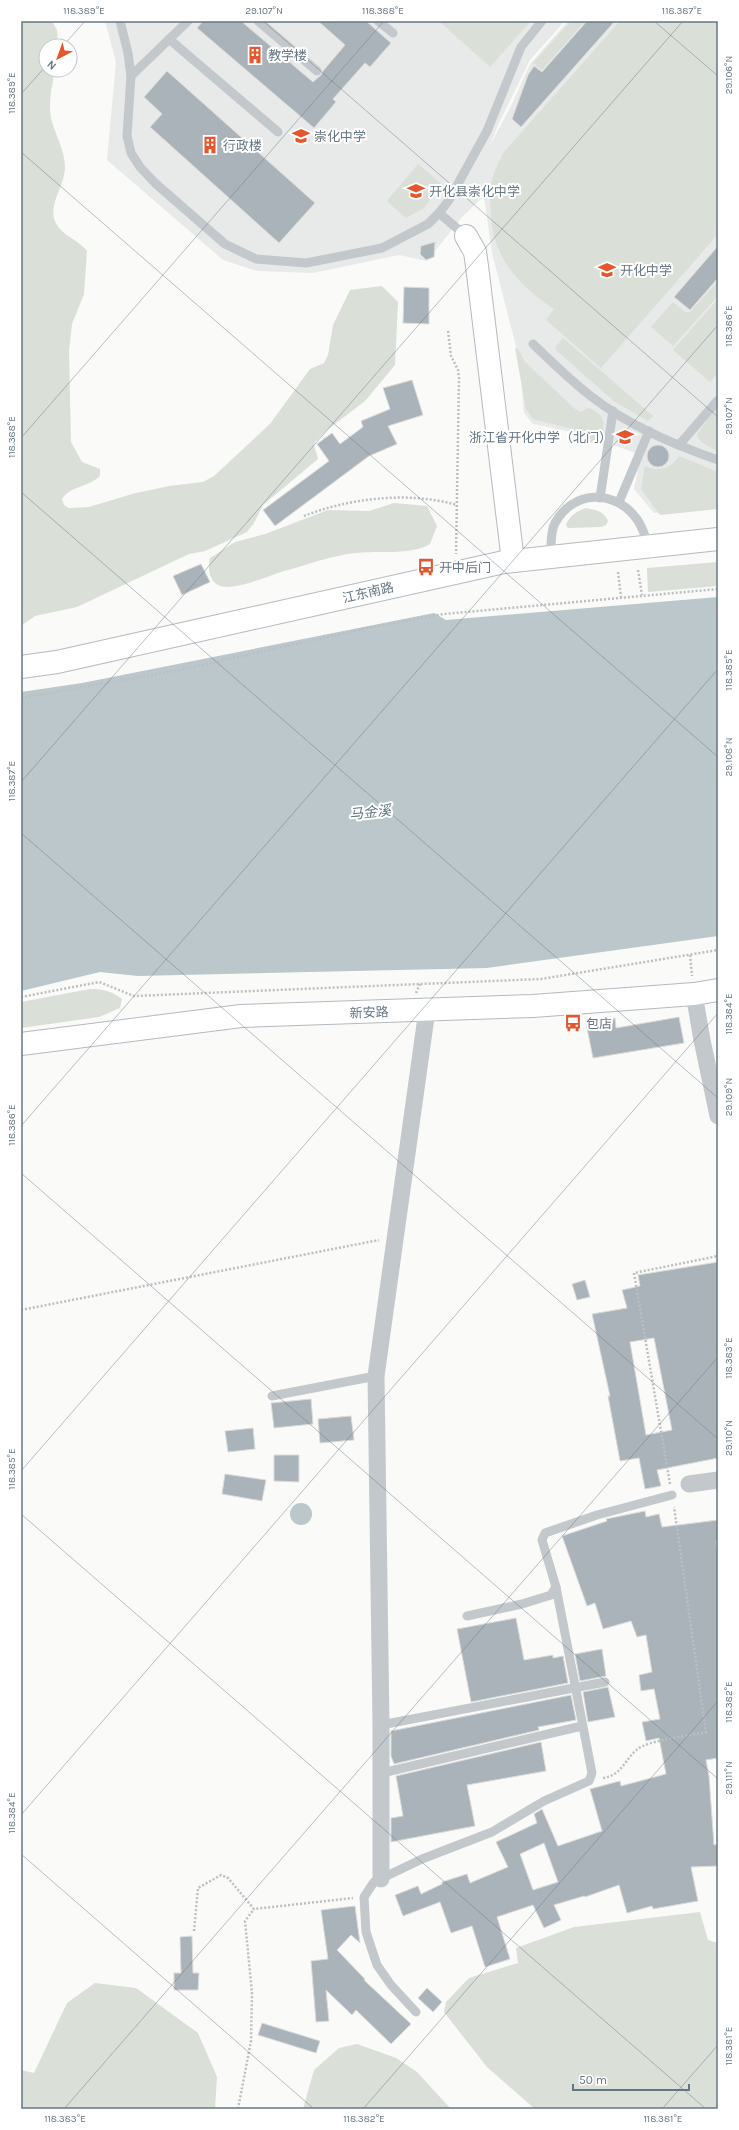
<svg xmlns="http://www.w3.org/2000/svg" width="739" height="2130" font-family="Karla,'Noto Sans SC',sans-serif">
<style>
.built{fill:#e8e9e9}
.green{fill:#dadfd7}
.water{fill:#bbc7cb}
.building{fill:#aab3b9;stroke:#dcdcda;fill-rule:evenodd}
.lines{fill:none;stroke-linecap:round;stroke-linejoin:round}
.secondary-casing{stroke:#b3babf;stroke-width:24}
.path{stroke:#bbbfc2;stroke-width:2.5;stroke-dasharray:2 2;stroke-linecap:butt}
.lane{stroke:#c3c8cc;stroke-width:9}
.street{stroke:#c3c8cc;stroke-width:17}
.secondary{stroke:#fff;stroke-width:22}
.ticks{fill:none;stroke:#657683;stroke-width:1;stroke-opacity:0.45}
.labels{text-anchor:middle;stroke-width:4;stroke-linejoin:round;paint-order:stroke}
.poi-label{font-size:13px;fill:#657683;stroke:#fff;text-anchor:start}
.street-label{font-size:13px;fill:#657683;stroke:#fff}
.water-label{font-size:14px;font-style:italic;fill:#60757c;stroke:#fff}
.neatline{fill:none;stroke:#657683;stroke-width:1.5}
.ticks-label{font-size:10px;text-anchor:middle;fill:#657683}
</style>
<rect width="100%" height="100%" fill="#fafaf8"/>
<!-- built -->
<polygon class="built" points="105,21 565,21 530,60 499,123 489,147 511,106 530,64 568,21 718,21 718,507 654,513 634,489 641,455 586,435 533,424 524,413 519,358 492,253 484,196 463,216 427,261 399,255 313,273 257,271 223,260 107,160 116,62"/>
<!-- green -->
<g class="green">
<path d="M21 21H52L57 30 58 46H46V70H55C52 86 48 102 51 118 55 135 65 150 65 168 65 185 48 204 55 221 60 235 78 239 87 251L84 294 72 324 69 351 71 442 82 462 100 469V476C89 487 70 486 62 499L64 505 69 508 89 507 132 494 169 486 203 482 214 476 270 424 310 369 324 363 328 355 333 325 350 290 382 286 398 302 395 365 365 401 327 430 315 442 314 445 318 459 263 505 254 523 247 532 205 551 189 554 77 607 35 616 21 626Z"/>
<polygon points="439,21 531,21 490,67"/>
<polygon points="571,21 585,21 542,70 533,63"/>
<path d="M620 21H718V234L601 368 546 320 554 309C519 286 493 258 491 214 490 203 489 192 492 180 494 171 499 161 504 152Z"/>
<polygon points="418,164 440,183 439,187 424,208 406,218 387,201"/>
<polygon points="718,281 718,296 673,346 651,327 673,302 685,312 690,312"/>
<polygon points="718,299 718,372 710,382 673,350"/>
<polygon points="563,338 653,416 648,421 615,402 557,351 555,348"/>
<path d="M515 348 518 349 525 362 575 409 581 412 588 408C607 414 605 426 600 442L585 443 572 429 533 419 526 409Z"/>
<path d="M718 406V451C709 447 700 444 697 434Z"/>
<path d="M679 456 718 472V509L660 515 641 489 645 466C658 473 672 468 679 456Z"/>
<path d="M394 503 427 506 437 526 430 544C409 556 380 550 356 553 333 555 310 564 288 570 272 574 232 593 218 585 208 579 208 567 210 558L235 542 265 534 328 510 369 511Z"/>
<path d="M586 508C596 510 604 511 608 521L606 525 601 527 568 528 566 525C569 516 577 511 586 508Z"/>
<polygon points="718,562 718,586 648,592 647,568"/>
<path d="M90 989C103 989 111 991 122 999L120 1008 99 1017 21 1028V1002Z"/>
<polygon points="700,1912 708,1940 718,1943 718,2109 535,2109 487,2067 444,2012 446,2002 469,1978 518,1963 516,1948 574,1927"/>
<polygon points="95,1983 136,1988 198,2033 217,2077 215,2109 21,2109 21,2070 34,2073 67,2003"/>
<polygon points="357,2044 396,2058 417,2072 451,2109 303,2109 314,2070 339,2048"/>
</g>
<!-- water -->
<g class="water">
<polygon points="718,597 718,936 487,968 138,976 100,972 21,991 21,692 82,683 434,613 446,620"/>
<circle cx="301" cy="1514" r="11"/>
</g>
<!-- building -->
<g class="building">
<polygon points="203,21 241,21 313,82 321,75 323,71 345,45 318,21 366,21 391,43 370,67 365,63 333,99 336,102 314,128 197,28"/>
<polygon points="587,21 615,21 521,127 512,119 528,75 534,66 542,72"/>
<polygon points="167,71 315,203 279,243 150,127 162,114 144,97"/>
<polygon points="435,242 434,257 426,260 420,254 421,246"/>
<polygon points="718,246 718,278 690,310 674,297"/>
<polygon points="404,287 429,288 429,324 403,323"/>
<polygon points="412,380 423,415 388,426 397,444 369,456 275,526 263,510 329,461 317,444 332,433 340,444 363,427 361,421 390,409 383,388"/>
<circle cx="658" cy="456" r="11"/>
<polygon points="201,564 210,582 182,595 173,576"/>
<polygon points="679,1017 684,1043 593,1058 586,1023 615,1018 616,1028"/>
<path d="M718 1262V1458L657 1470 661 1486 645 1489 639 1458 620 1461 608 1396H610L592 1314 627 1308 622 1290 640 1286 638 1275ZM654 1338 672 1430 646 1435 630 1342Z"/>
<polygon points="585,1280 590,1297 577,1300 572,1284"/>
<polygon points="311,1399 313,1424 274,1428 271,1403"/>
<polygon points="351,1416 354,1440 320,1443 318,1419"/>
<polygon points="253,1428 255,1449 228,1452 225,1431"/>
<polygon points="274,1455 299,1455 299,1482 274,1481"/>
<polygon points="225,1474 266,1480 262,1501 222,1494"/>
<path d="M645 1511 646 1517 659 1514 662 1527 718 1520V1541H716L718 1558V1758L706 1760 709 1776 714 1845 718 1844V1866L691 1867 698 1901 653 1909 652 1906 627 1913 619 1885 585 1897 584 1896 554 1905 561 1920 544 1928 533 1905 497 1917 510 1959 485 1967 472 1926 451 1933 440 1902 403 1916 395 1895 418 1886 421 1894 442 1884V1882L467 1874 470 1883 508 1867 496 1842 537 1823 534 1814 542 1809 558 1846 602 1831 590 1789 620 1781 621 1786 666 1774 659 1738 646 1741 642 1722 660 1719 654 1689 641 1691 639 1675 652 1672 646 1635 637 1637 631 1621 603 1629 595 1603 587 1606 562 1536 607 1521 606 1519ZM544 1843 558 1882 533 1890 520 1854Z"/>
<polygon points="516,1618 524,1660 553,1655 553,1658 563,1656 568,1683 471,1702 457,1629"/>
<polygon points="602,1649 606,1676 580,1681 575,1654"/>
<polygon points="608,1687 615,1717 588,1722 583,1692"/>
<polygon points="571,1695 576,1720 538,1727 539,1730 394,1764 391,1756 391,1731"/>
<polygon points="541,1742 546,1771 467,1785 475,1826 391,1842 391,1818 403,1816 396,1776"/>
<polygon points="355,1906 360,1943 351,1935 337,1950 364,1978 365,1981 411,2024 391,2044 356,2010 352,2015 326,1990 329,2021 316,2022 311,1961 328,1959 321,1910"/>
<polygon points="192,1936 193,1973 199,1973 198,1990 174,1990 174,1973 181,1973 180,1937"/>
<polygon points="427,1988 442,2002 433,2012 418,1998"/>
<polygon points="262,2023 320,2041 316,2053 258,2035"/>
</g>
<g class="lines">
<!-- secondary casing -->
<g class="secondary-casing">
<g id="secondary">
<polyline points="466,236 475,252 477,266 513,561"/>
<polyline points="21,667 57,662 504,562 718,539"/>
<polyline points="21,1044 241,1016 533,1006 694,994 718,990"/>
</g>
</g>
<!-- path -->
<g class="path">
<polyline points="448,331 451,356 458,370 459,378 456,554"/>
<path d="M304 516C350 498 409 491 457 505"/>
<polyline points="638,570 642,595"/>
<polyline points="618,572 621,597"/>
<polyline points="21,698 175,671 377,626 444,614 718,589"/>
<polyline points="690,955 692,976"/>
<polyline points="416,993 420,984"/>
<polyline points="21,997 99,982 134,996 541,979 718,950"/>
<polyline points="21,1310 379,1240"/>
<polyline points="670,1484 634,1273 718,1256"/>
<path d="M603 1778C625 1775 626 1753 643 1746 659 1739 688 1736 706 1732L674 1507"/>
<polyline points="194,1931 198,1888 221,1875 228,1878 254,1909 353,1898"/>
<polyline points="238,2109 251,2041 252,1993 245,1921 254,1909"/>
</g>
<!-- lane -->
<g class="lane">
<polyline points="120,21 128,53 131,76 127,136 131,153 140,167 155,183 225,244 256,259 306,263 382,248 428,224 439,213 449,200 487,131 521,47 542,21"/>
<polyline points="258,21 317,71"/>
<polyline points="378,21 393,33"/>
<polyline points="169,39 278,132"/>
<polyline points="131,76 188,21"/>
<polyline points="439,213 466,236"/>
<path d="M533 344C552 362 571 381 592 397 629 426 675 445 718 460"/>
<polyline points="679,445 718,400"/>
<polyline points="600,498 613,411"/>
<polyline points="619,502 649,431"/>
<path d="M551 556C551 547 550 532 555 523 573 490 614 489 636 518 642 525 645 537 649 546"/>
<polyline points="272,1396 376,1376"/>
<polyline points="467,1616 522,1604 551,1595 556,1587 542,1540 545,1533 597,1515 672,1495"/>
<polyline points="381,1725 605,1682"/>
<polyline points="382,1773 582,1726"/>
<polyline points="416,2012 391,1985 377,1965 366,1932 364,1897 374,1882 422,1859 492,1832 544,1801 589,1781 592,1773 556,1587"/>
</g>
<!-- street -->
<g class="street">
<polyline points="694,994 702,1040 718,1116"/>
<polyline points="689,1484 718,1480"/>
<polyline points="381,1879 381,1725 376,1376 427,1010"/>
</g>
<!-- secondary -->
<use href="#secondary" class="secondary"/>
</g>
<!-- ticks -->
<path class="ticks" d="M263 21 718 417M654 21 718 76M63 46 85 21M21 94 46 66M21 152 718 757M21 438 384 21M21 492 718 1098M21 782 683 21M21 833 718 1439M21 1126 718 325M21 1173 718 1779M21 1471 718 669M21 1514 706 2109M21 1815 718 1013M21 1854 314 2109M64 2109 718 1357M363 2109 718 1701M662 2109 718 2045"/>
<!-- icons -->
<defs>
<g id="building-bare" transform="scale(1.38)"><path d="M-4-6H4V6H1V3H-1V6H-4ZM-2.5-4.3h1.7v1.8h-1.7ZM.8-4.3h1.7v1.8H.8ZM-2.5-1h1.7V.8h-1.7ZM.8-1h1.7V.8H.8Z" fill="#e4572e" stroke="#fff" stroke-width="2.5" paint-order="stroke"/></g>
<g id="school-bare" transform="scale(1.38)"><path d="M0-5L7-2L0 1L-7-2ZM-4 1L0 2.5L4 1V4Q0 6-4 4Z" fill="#e4572e" stroke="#fff" stroke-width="2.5" paint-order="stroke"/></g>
<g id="bus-bare" transform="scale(1.38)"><path d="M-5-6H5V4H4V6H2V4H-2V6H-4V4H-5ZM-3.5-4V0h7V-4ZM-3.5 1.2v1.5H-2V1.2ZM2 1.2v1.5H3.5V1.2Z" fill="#e4572e" stroke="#fff" stroke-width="2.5" paint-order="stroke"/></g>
</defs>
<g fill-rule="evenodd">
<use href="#building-bare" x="255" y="55"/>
<use href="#school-bare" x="301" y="136"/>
<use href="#building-bare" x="210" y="145"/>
<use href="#school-bare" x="416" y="191"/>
<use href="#school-bare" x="607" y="270"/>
<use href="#school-bare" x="625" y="437"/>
<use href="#bus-bare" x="426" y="567"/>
<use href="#bus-bare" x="573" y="1023"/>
</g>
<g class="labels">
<!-- poi labels -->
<g class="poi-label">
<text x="268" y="60">教学楼</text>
<text x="314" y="141">崇化中学</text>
<text x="223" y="150">行政楼</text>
<text x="429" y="196">开化县崇化中学</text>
<text x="620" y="275">开化中学</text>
<text x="612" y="442" text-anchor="end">浙江省开化中学（北门）</text>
<text x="439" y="572">开中后门</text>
<text x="586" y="1028">包店</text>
</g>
<!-- street labels -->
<g class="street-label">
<text transform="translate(368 592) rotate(-13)" y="5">江东南路</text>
<text transform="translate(369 1012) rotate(-2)" y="5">新安路</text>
</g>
<!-- water labels -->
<g class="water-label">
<text transform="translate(370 812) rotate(-6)" y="5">马金溪</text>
</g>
</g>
<!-- border -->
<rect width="739" height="2130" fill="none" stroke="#ffffff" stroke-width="44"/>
<!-- north arrow -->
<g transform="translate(58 58) rotate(221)"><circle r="19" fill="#ffffff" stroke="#c1c8cd"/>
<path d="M0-3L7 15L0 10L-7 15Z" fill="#e4572e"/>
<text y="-6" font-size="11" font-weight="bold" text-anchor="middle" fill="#657683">N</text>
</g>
<!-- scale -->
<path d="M573 2084v6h116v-6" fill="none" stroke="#657683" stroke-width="2"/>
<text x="579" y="2084" font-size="12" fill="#657683" stroke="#ffffff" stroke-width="3" paint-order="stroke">50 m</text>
<rect x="22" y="22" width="695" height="2086" class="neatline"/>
<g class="ticks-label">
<text x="84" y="14">118.389°E</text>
<text x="264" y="14">29.107°N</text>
<text x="383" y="14">118.388°E</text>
<text x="682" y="14">118.387°E</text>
<text transform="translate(728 75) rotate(-90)" y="4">29.106°N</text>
<text transform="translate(11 93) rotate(-90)" y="4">118.389°E</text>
<text transform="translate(728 326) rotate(-90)" y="4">118.386°E</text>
<text transform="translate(728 416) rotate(-90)" y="4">29.107°N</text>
<text transform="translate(11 437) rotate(-90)" y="4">118.388°E</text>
<text transform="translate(728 670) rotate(-90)" y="4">118.385°E</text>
<text transform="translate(728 757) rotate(-90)" y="4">29.108°N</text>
<text transform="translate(11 781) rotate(-90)" y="4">118.387°E</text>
<text transform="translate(728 1014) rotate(-90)" y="4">118.384°E</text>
<text transform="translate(728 1097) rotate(-90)" y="4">29.109°N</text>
<text transform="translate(11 1125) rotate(-90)" y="4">118.386°E</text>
<text transform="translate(728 1358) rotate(-90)" y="4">118.383°E</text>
<text transform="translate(728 1438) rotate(-90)" y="4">29.110°N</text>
<text transform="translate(11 1469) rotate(-90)" y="4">118.385°E</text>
<text transform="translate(728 1702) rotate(-90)" y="4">118.382°E</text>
<text transform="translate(728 1778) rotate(-90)" y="4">29.111°N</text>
<text transform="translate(11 1813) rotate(-90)" y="4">118.384°E</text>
<text transform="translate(728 2046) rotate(-90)" y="4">118.381°E</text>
<text x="65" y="2122">118.383°E</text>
<text x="364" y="2122">118.382°E</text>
<text x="663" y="2122">118.381°E</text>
</g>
</svg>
